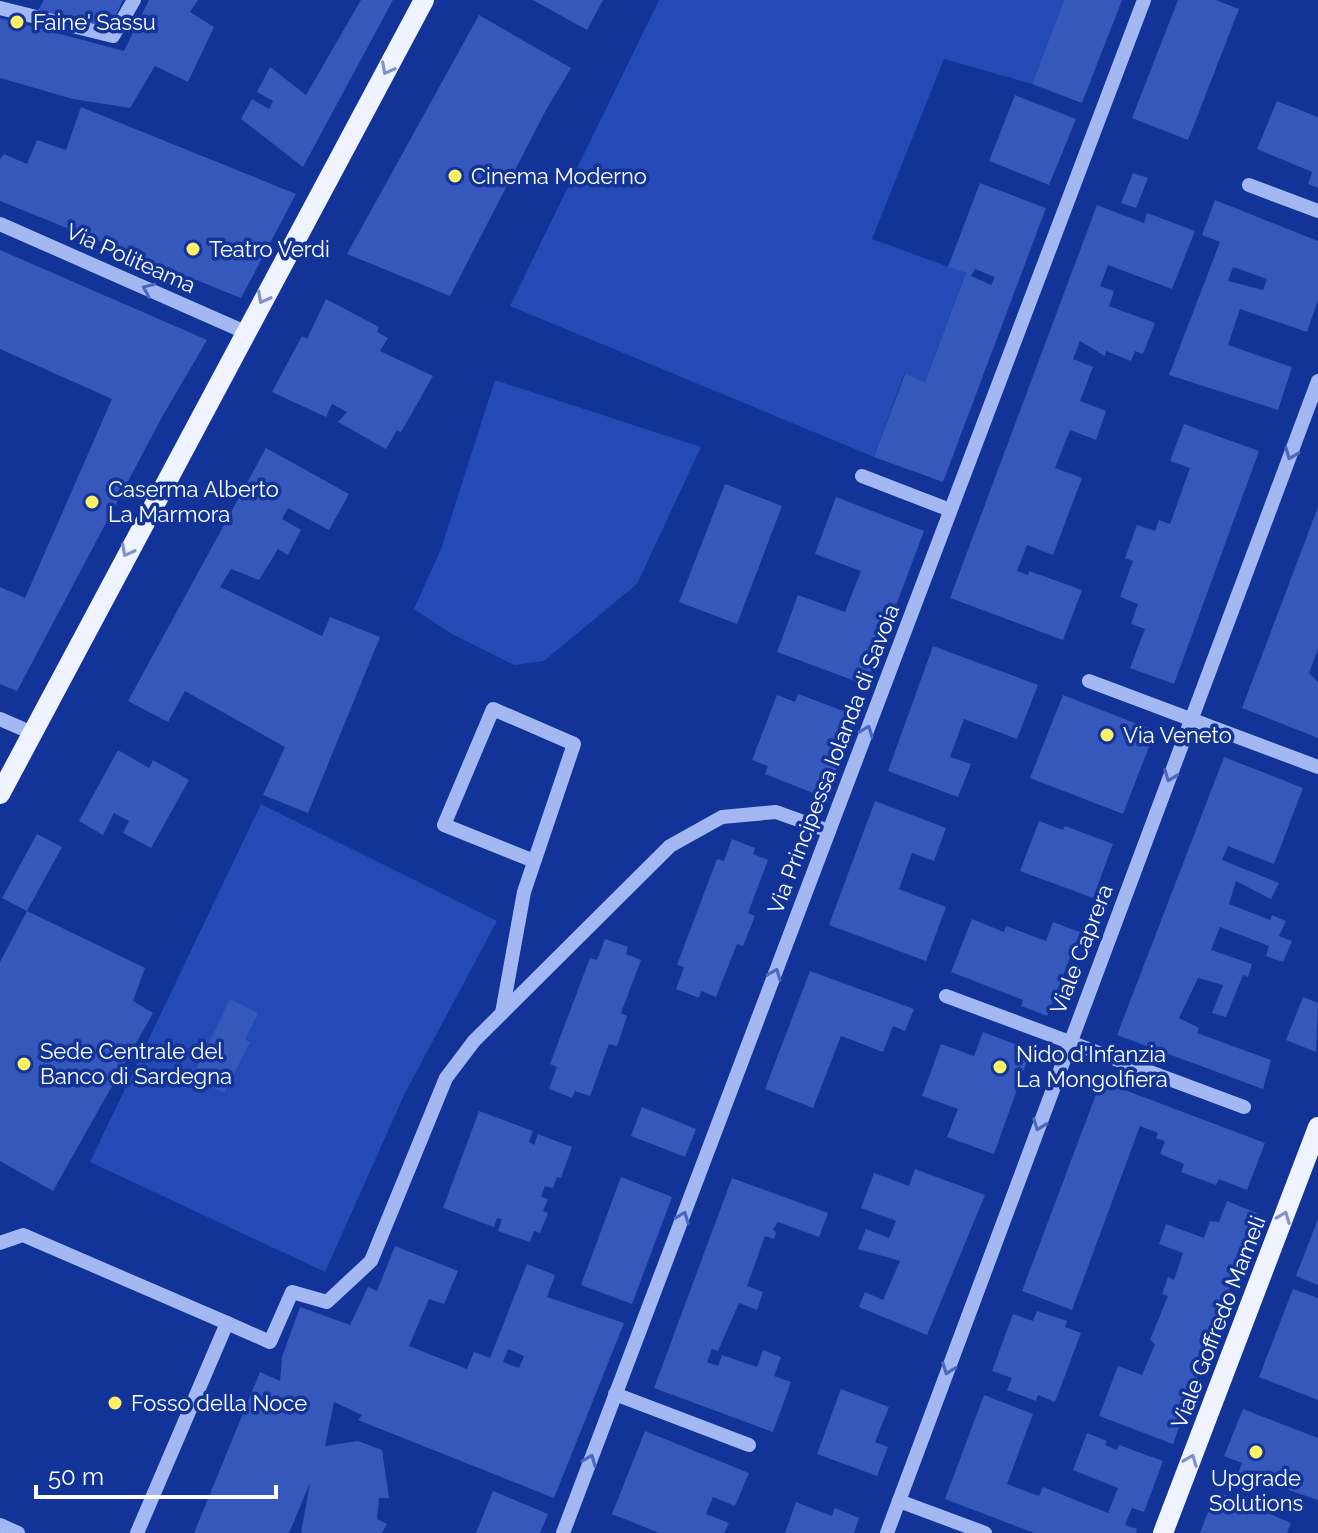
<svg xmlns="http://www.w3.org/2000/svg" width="1318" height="1533" font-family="Raleway,sans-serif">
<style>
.green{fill:#254ab6}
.building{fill:#3658bd;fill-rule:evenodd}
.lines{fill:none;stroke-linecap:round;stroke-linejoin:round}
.minor{stroke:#a3b8f3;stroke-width:14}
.major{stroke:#eff2ff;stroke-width:20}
.oneway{stroke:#8092cb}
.oneway2{stroke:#4c68bc}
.poi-dot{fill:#fff065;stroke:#123397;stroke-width:3}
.labels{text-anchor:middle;stroke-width:7;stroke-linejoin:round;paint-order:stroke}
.poi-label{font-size:22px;fill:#fff;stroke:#123397;text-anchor:start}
.street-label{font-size:22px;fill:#fff;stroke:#123397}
</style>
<rect width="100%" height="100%" fill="#123397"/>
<!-- green -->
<g class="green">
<polygon points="659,0 1064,0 1032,84 944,59 872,239 966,273 925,382 904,374 874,457 510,306"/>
<polygon points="495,380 701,447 637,584 544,661 514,665 452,634 414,609 441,549"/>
<polygon points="261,804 497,921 405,1093 325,1272 90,1162"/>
</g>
<!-- building -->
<g class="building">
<polygon points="44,0 123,0 110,28 106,29 38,10"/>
<polygon points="149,0 198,0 190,12 214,27 188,82 155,66 130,108 73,99 0,78 0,18 124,51"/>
<polygon points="361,0 393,0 303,167 241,119 252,99 269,109 273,101 257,92 270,67 306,95"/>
<polygon points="533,0 603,0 587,30"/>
<polygon points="1064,0 1122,0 1082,103 1032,84"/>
<polygon points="1178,0 1216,0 1239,9 1188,140 1132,118"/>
<polygon points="479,15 571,68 546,110 450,296 347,254"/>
<polygon points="1015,95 1076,119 1049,185 989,161"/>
<polygon points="1277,101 1318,117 1318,188 1308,184 1312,172 1257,149"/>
<polygon points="81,107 296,194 241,298 0,201 0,159 4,154 27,164 37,140 66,150"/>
<polygon points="1133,173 1148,178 1136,208 1121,203"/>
<path d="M980 183 1046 208 943 482 874 457 905 374 925 382 966 273 948 267ZM975 269 995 277 991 285 971 276Z"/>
<path d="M1215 200 1318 241V300L1307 332 1240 309 1228 345 1292 367 1278 410 1169 375 1220 242 1202 235ZM1233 267 1267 279 1263 290 1228 281Z"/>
<polygon points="1097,205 1144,223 1147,213 1195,231 1172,289 1108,265 1100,286 1114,291 1109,306 1155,323 1143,354 1135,351 1131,361 1106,351 1105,356 1080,341 1073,359 1093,367 1080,401 1106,411 1096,440 1070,430 1055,468 1082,478 1053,555 1027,545 1017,571 1028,575 1029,571 1082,590 1063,640 950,598"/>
<polygon points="0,250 207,340 162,417 17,691 0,684 0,587 25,598 112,399 0,349"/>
<polygon points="326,299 379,327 377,332 388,338 380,351 433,376 401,432 397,430 386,449 338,422 347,412 332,404 326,417 272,392 302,336 307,339"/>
<polygon points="1184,424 1259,451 1174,684 1130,668 1145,629 1131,624 1138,604 1120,597 1133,561 1125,558 1137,525 1155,531 1159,520 1170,524 1190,468 1170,461"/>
<polygon points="266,448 349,494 329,530 288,508 282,519 301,530 288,555 278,549 259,580 231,569 220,587 322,636 330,617 380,637 308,813 263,795 285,747 185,691 168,722 128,701"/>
<polygon points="725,484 782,506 737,624 679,602"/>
<polygon points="836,497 924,531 866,685 777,652 798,595 845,612 861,571 815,554"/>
<polygon points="1318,507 1318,649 1309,673 1318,682 1318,738 1242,708"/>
<polygon points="933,646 1038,685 1017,739 964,719 950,757 971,764 958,797 888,771"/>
<polygon points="798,694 857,716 826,798 765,774 768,766 752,760 777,695 795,702"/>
<polygon points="1063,695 1155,731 1123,814 1030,778"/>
<polygon points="118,750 149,768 153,760 189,780 151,848 123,833 129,821 114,813 103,835 79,821"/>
<polygon points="1224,757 1303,788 1274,864 1228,846 1222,860 1279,883 1271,899 1236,881 1229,904 1270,920 1272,915 1286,921 1279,936 1292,941 1283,962 1266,956 1269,946 1220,927 1211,950 1252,964 1248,977 1243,975 1226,1017 1212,1013 1223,985 1198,978 1179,1018 1199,1028 1197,1033 1271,1060 1263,1089 1117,1035"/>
<polygon points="875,801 946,828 934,861 912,853 899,889 946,907 926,961 829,925"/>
<polygon points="1039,821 1063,830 1065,826 1113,844 1093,898 1020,871"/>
<polygon points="37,834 62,847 27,911 2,898"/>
<polygon points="732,839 755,848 753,854 768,860 748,913 755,916 743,946 737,944 716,997 701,991 699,998 676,989 684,967 677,965 717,859 724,861"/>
<polygon points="27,911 145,968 133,1001 153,1013 53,1191 0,1161 0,962"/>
<polygon points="972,919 1004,932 1006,926 1046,941 1053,922 1080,932 1047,1016 1021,1006 1023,1000 951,972"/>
<polygon points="605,939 628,947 626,954 641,960 621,1013 627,1016 617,1046 609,1044 590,1096 575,1091 572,1098 549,1089 557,1067 550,1064 590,958 597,960"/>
<polygon points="810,971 914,1009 905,1031 893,1026 883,1052 841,1036 813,1108 765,1089"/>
<polygon points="1303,997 1318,1003 1316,1052 1286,1040"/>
<polygon points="230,999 258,1013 245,1039 250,1042 224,1093 192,1078"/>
<polygon points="983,1032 1031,1050 994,1154 947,1137 958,1109 922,1096 941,1044 974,1056"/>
<polygon points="1101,1081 1265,1143 1247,1190 1219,1179 1216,1185 1181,1172 1184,1164 1160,1154 1165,1141 1156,1138 1158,1133 1140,1126 1072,1310 1022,1291"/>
<polygon points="642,1107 696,1129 685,1157 631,1136"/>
<polygon points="479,1111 533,1131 529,1142 534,1145 538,1134 572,1147 561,1178 557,1177 553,1188 545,1186 541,1197 548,1199 543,1211 548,1213 540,1233 534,1231 530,1242 498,1231 502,1219 497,1218 494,1227 443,1208"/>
<polygon points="915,1169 985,1195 927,1335 859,1307 865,1292 883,1300 900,1261 858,1249 866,1229 889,1238 896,1221 861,1208 874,1173 909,1186"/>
<polygon points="621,1177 672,1197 632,1304 581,1285"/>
<polygon points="732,1178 828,1213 819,1237 778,1222 773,1229 776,1232 774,1239 765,1236 747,1286 763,1292 757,1310 739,1303 718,1351 712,1349 707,1362 718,1366 722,1355 757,1367 763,1350 781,1357 774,1376 791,1382 773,1432 654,1388"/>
<polygon points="1227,1201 1257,1213 1173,1444 1099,1416 1118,1366 1142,1375 1155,1344 1150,1340 1168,1296 1162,1294 1168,1277 1174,1280 1183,1253 1159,1244 1166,1224 1204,1238 1210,1221 1219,1222"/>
<polygon points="1318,1219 1318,1285 1296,1276"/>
<path d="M395 1246 458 1271 444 1304 429 1299 409 1346 467 1369 474 1352 490 1358 527 1264 555 1275 547 1297 624 1323 554 1498 358 1420 362 1415 334 1402 325 1446 358 1441 382 1450 389 1498H379L377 1519 387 1524 382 1533H301L310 1483 289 1533H194L260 1372 280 1381 282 1357 300 1307 350 1325 368 1287 377 1291ZM508 1349 524 1356 519 1368 503 1362Z"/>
<polygon points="1293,1289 1318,1298 1318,1400 1259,1377"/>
<polygon points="1037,1311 1067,1321 1065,1327 1081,1333 1055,1402 1038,1395 1036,1401 1007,1390 1012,1378 992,1371 1013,1314 1033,1321"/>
<polygon points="841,1389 889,1407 875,1442 888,1447 877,1476 817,1454"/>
<polygon points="984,1395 1033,1414 1007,1484 1039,1496 1043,1487 1108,1513 1118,1488 1073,1470 1087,1433 1107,1441 1105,1445 1117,1450 1119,1445 1163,1461 1144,1512 1132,1508 1125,1525 1137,1529 1136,1533 1034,1533 945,1499"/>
<polygon points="1243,1409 1318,1438 1318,1500 1238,1473 1242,1463 1224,1456"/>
<polygon points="645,1431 749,1473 735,1506 713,1497 706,1514 729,1523 724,1533 659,1533 612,1514"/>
<polygon points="493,1491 548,1514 540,1533 476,1533"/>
<polygon points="1216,1491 1291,1523 1287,1533 1200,1533"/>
<polygon points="796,1502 832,1516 835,1508 859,1518 854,1533 785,1533"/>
</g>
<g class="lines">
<!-- minor -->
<g class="minor">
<polyline points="0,8 113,36 134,0"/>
<polyline points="1249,185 1318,211"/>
<polyline points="0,224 245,332"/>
<polyline points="862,476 950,510"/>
<polyline points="1089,681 1318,767"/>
<polyline points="0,719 30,732"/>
<polyline points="946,996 1244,1107"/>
<polyline points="502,1013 524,892 574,744 493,709 444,825 534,861"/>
<polyline points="0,1243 23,1235 227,1323 137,1533"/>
<polyline points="227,1323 270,1342 292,1292 327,1302 371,1261 446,1078 474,1041 670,846 722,817 776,812 829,831"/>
<polyline points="615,1394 749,1445"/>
<polyline points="899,1501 985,1533"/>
<polyline points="0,1525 18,1533"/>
<polyline points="563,1533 1144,0"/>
<polyline points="887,1533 1318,381"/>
</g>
<!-- major -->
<g class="major">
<polyline points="0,794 424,0"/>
<polyline points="1163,1533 1318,1127"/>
</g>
</g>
<!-- one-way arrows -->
<defs><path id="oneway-chevron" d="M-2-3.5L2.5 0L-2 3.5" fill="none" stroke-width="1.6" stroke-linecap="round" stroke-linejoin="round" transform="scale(2)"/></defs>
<g class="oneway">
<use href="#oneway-chevron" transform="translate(387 69) rotate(118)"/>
<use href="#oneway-chevron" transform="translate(263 298) rotate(118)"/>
<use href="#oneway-chevron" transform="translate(127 551) rotate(118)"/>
<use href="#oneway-chevron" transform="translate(1284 1217) rotate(-69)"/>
<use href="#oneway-chevron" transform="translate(1191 1460) rotate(-69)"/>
</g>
<g class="oneway2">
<use href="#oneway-chevron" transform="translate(148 289) rotate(-156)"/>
<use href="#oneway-chevron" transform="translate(1291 454) rotate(111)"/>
<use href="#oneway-chevron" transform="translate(867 731) rotate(-69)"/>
<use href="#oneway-chevron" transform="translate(1170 776) rotate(111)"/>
<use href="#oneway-chevron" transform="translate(775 974) rotate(-69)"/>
<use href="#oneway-chevron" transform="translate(1039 1125) rotate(110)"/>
<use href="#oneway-chevron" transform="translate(683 1217) rotate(-69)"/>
<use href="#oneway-chevron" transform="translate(948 1369) rotate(110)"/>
<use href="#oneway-chevron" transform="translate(590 1460) rotate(-69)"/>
</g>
<!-- markers -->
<g class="poi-dot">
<circle cx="17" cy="22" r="8"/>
<circle cx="455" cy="176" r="8"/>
<circle cx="193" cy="249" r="8"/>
<circle cx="92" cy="502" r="8"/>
<circle cx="1107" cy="735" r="8"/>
<circle cx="24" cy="1064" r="8"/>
<circle cx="1000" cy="1067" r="8"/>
<circle cx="115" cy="1403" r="8"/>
<circle cx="1256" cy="1452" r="8"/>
</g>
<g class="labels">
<!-- poi labels -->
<g class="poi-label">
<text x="33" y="30">Faine' Sassu</text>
<text x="471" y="184">Cinema Moderno</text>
<text x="209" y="257">Teatro Verdi</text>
<text x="108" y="497">Caserma Alberto<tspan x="108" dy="25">La Marmora</tspan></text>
<text x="1123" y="743">Via Veneto</text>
<text x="40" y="1059">Sede Centrale del<tspan x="40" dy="25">Banco di Sardegna</tspan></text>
<text x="1016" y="1062">Nido d'Infanzia<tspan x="1016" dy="25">La Mongolfiera</tspan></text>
<text x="131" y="1411">Fosso della Noce</text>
<text x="1256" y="1486" text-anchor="middle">Upgrade<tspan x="1256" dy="25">Solutions</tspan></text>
</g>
<!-- street labels -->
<g class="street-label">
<text transform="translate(131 258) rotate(24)" y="8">Via Politeama</text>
<text transform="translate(833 759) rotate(-69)" y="8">Via Principessa Iolanda di Savoia</text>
<text transform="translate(1081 949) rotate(-69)" y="8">Viale Caprera</text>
<text transform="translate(1218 1322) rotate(-69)" y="8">Viale Goffredo Mameli</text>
</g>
</g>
<!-- scale -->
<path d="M36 1485v12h240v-12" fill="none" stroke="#ffffff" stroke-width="4"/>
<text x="48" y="1485" font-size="24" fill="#ffffff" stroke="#123397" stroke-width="6" paint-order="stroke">50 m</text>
</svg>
